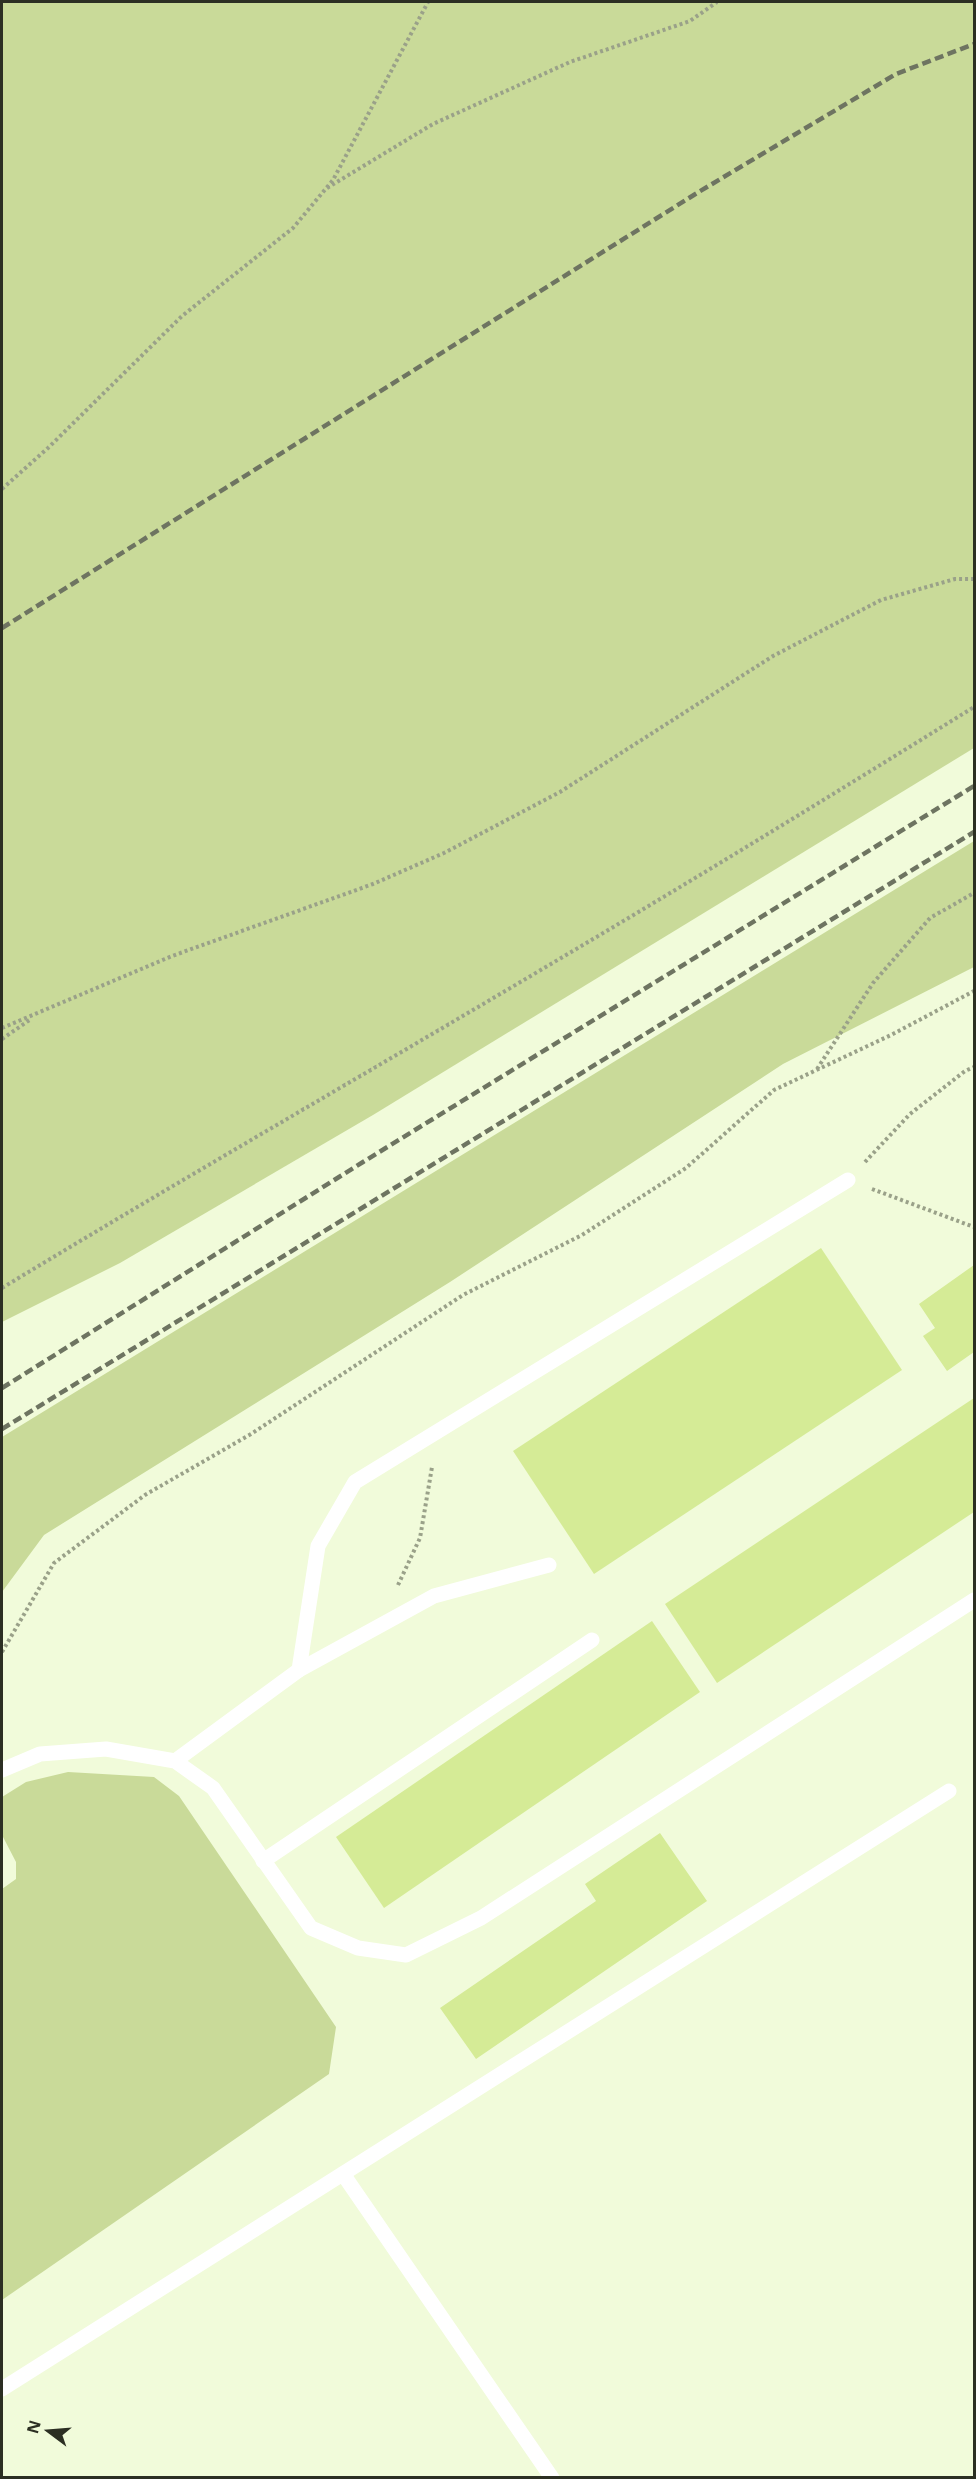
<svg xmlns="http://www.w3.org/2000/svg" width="976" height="2479" font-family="'Noto Sans',sans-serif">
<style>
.green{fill:#c9da99}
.building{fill:#d5eb96}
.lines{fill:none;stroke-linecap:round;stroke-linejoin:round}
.path{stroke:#9aa189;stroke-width:4;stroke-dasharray:3 3;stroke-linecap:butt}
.lane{stroke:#fff;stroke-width:15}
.rail{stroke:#6e7461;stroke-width:4.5;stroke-dasharray:9 4.5;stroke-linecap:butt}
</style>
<rect width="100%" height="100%" fill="#f1fbda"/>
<!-- green -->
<g class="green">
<polygon points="2,2 974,2 974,748 373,1115 120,1263 2,1322"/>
<polygon points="974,841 974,967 783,1064 450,1282 44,1535 2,1592 2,1437"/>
<polygon points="68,1772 154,1777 179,1796 336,2027 329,2074 2,2300 2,1889 16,1879 16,1862 2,1835 2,1797 26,1782"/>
</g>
<!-- building -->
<g class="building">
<polygon points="821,1248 902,1370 594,1574 513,1451"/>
<polygon points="974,1265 974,1352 947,1371 923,1336 935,1328 919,1304"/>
<polygon points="974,1398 974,1512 717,1683 665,1604"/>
<polygon points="652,1621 700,1692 384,1908 336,1837"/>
<polygon points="660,1833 707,1901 476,2059 440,2008 596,1901 585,1884"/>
</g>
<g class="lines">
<!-- path -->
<g class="path">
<polyline points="327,188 433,124 570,62 690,21 717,2"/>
<polyline points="2,489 48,448 182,316 293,228 333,180 428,2"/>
<polyline points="2,1028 172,956 373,884 444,853 560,792 773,656 881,600 955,579 974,579"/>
<polyline points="2,1039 31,1019"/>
<polyline points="817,1069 873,983 930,918 974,893"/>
<polyline points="865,1162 910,1114 965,1071 974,1067"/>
<polyline points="872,1189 974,1227"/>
<path d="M2 1288C187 1176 374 1069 561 958 700 876 837 792 974 707"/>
<polyline points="398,1585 420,1538 432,1467"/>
<polyline points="2,1652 54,1563 145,1495 251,1434 463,1295 582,1235 686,1168 774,1090 891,1035 974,991"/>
</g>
<!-- lane -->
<g class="lane">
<polyline points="299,1670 434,1596 549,1565"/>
<polyline points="175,1761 299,1670 318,1546 355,1482 848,1180"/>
<polyline points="2,1770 40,1754 106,1749 175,1761 213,1788 311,1928 358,1948 406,1955 481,1918 974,1600"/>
<polyline points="263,1861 592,1640"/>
<polyline points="343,2174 552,2478"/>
<polyline points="2,2389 949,1791"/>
</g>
<!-- rail -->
<g class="rail">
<polyline points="2,628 697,193 896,74 974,44"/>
<polyline points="2,1388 363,1162 974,786"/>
<polyline points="2,1429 974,832"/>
</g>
</g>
<!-- border -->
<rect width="976" height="2479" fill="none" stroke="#2c2f23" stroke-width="6"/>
<!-- north arrow -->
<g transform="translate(48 2431) rotate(286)" stroke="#f1fbda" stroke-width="4.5" paint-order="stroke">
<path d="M0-4.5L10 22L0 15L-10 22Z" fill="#2c2f23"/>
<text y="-9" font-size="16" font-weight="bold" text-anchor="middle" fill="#2c2f23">N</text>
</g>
</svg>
